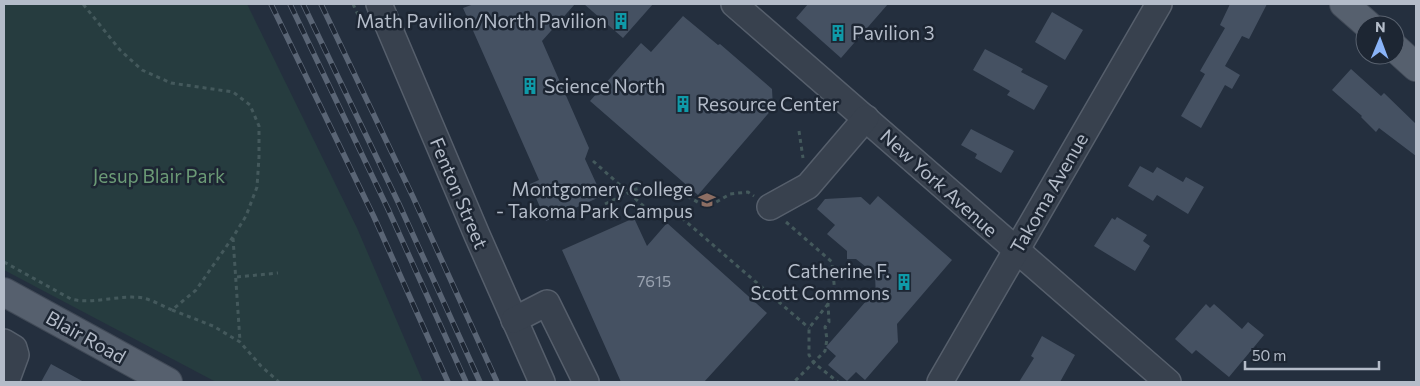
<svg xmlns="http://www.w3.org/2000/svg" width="1420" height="386" font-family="Commissioner,sans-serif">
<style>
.green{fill:#263c3f}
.building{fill:#455162}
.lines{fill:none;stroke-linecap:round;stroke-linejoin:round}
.minor-casing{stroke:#565f6c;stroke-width:28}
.major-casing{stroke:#414a57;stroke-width:30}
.path{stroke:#44595c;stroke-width:3;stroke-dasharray:4 4;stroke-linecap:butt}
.minor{stroke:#38414e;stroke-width:25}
.major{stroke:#56606e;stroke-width:28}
.rail-casing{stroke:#5a6575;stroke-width:5.5}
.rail{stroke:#1d2633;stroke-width:4;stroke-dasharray:11;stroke-linecap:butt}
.labels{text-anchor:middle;stroke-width:5;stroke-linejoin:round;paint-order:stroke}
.number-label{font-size:16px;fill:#98a1af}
.poi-label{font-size:19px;fill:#b4bcc9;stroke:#1d2633;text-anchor:end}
.park-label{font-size:19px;fill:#6b9a76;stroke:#1d2633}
.street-label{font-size:19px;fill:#b4bcc9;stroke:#1d2633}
</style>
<rect width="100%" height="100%" fill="#242f3e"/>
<!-- green -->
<polygon class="green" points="4,4 247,4 357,228 423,382 216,382 4,270"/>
<!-- building -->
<g class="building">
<polygon points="474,4 575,4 542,41 589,148 585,159 602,196 546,221 530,184 539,180 463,8"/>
<polygon points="584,4 653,4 623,38"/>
<polygon points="808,4 888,4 841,58 796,18"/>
<polygon points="1230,4 1267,4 1249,39 1242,36 1225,66 1240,75 1232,89 1225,85 1201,128 1181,116 1205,74 1200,71 1225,28 1220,25"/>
<polygon points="1052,12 1083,30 1065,60 1035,42"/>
<polygon points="683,16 718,45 720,44 772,89 773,108 698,195 590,101 641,43 651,52"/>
<polygon points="985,49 1023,69 1021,72 1048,86 1034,110 1007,95 1010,91 973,70"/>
<polygon points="1351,69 1381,96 1384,93 1416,124 1416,156 1379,128 1376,132 1361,117 1362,116 1332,90"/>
<polygon points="971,129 1014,151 1001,173 975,158 977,154 961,145"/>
<polygon points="1140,166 1153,173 1157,167 1183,182 1186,177 1204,187 1188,214 1157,195 1153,201 1128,186"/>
<polygon points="878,196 952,260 897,324 898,342 865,380 856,372 847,381 828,365 836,356 826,347 867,300 876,300 875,274 856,259 847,259 847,251 827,234 835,225 817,209 825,199 861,197 870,205"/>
<polygon points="1117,217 1147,235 1143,241 1150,246 1135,271 1094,246 1112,218 1115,220"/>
<polygon points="634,218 647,246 667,223 767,313 704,382 621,382 562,250"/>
<polygon points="1206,304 1210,308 1214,304 1242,329 1248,322 1264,335 1229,377 1196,350 1192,354 1175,339"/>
<polygon points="1042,336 1075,355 1060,382 1019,382 1034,358 1031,356"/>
<polygon points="51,364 84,382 41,382"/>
</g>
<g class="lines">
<!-- minor casing -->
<g class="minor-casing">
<g id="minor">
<polyline points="379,4 477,235 542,382"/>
<polyline points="734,4 1168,382"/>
<polyline points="770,207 808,186 866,118"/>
<polyline points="514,320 547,303 586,382"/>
<polyline points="4,342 14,348 16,355 6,382"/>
<polyline points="940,382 1159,4"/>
</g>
</g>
<!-- major casing -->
<g class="major-casing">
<g id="major">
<polyline points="1344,4 1368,25"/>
<polyline points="1395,48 1416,67"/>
<polyline points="4,292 168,382"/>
</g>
</g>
<!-- path -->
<g class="path">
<polyline points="353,4 359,17"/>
<polyline points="799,131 803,158"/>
<polyline points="593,161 657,218 668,206 809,328"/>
<polyline points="605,204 636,189 654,186 674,189 703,205 713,204 730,194 748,192 754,196"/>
<polyline points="786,222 832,262 835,294 828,304 829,322 825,327 827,339 825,351 794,382"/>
<polyline points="233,238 240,341"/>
<path d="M4 262 71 299C92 305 121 294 143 298 152 300 163 306 172 310L196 290 233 237 246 216 257 187 259 157V126L250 105 233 92 171 83 142 70 120 50 83 4"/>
<polyline points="237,277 278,273"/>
<polyline points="828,304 809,328 809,355 814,363 838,382"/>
<polyline points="172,310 213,326 240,342 261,366 279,382"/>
</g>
<!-- minor -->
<use href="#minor" class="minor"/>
<!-- major -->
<use href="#major" class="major"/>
<!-- rail casing -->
<g class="rail-casing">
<g id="rail">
<polyline points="271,4 374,217 448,382"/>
<polyline points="290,4 388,209 466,382"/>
<polyline points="303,4 399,204 480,382"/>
<polyline points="321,4 413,197 497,382"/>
</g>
</g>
<!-- rail -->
<use href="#rail" class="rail"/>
</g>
<!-- icons -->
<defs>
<g id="building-bare" transform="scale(1.35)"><path d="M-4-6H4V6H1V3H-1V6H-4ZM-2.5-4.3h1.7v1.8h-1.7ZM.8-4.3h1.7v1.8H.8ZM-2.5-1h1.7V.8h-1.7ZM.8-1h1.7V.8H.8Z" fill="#0f9aa8" stroke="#1d2633" stroke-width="2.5" paint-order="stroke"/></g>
<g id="university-bare" transform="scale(1.35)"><path d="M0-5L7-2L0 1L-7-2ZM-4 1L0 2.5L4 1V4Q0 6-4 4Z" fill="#8d6e63" stroke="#1d2633" stroke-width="2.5" paint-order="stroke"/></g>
</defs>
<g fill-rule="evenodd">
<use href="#building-bare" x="621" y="21"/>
<use href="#building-bare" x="838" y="33"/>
<use href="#building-bare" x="530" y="86"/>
<use href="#building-bare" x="683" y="104"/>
<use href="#university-bare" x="707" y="200"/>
<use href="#building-bare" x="904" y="282"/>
</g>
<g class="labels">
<!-- number labels -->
<g class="number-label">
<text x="654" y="287">7615</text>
</g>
<!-- poi labels -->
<g class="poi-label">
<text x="607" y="28">Math Pavilion/North Pavilion</text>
<text x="852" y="40" text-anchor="start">Pavilion 3</text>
<text x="544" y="93" text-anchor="start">Science North</text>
<text x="697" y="111" text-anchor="start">Resource Center</text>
<text x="693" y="196">Montgomery College<tspan x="693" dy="22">- Takoma Park Campus</tspan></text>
<text x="890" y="278">Catherine F.<tspan x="890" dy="22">Scott Commons</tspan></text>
</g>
<!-- park labels -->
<g class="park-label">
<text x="159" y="183">Jesup Blair Park</text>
</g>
<!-- street labels -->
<g class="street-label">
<text transform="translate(939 183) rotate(42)" y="7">New York Avenue</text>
<text transform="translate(459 193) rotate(67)" y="7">Fenton Street</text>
<text transform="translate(1049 193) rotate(-60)" y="7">Takoma Avenue</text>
<text transform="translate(86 337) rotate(29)" y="7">Blair Road</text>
</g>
</g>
<!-- border -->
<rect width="1420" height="386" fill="none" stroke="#b4bcc9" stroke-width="10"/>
<!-- north arrow -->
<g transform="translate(1380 40) rotate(1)"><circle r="24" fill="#1d2633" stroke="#59626f"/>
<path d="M0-4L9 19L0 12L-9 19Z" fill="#8ab4f8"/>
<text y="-8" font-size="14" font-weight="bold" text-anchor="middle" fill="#b4bcc9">N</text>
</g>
<!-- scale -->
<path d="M1245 361v8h134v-8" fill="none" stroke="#b4bcc9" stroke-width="2.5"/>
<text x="1252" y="361" font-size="15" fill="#b4bcc9" stroke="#1d2633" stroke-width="4" paint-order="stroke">50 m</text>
</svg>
